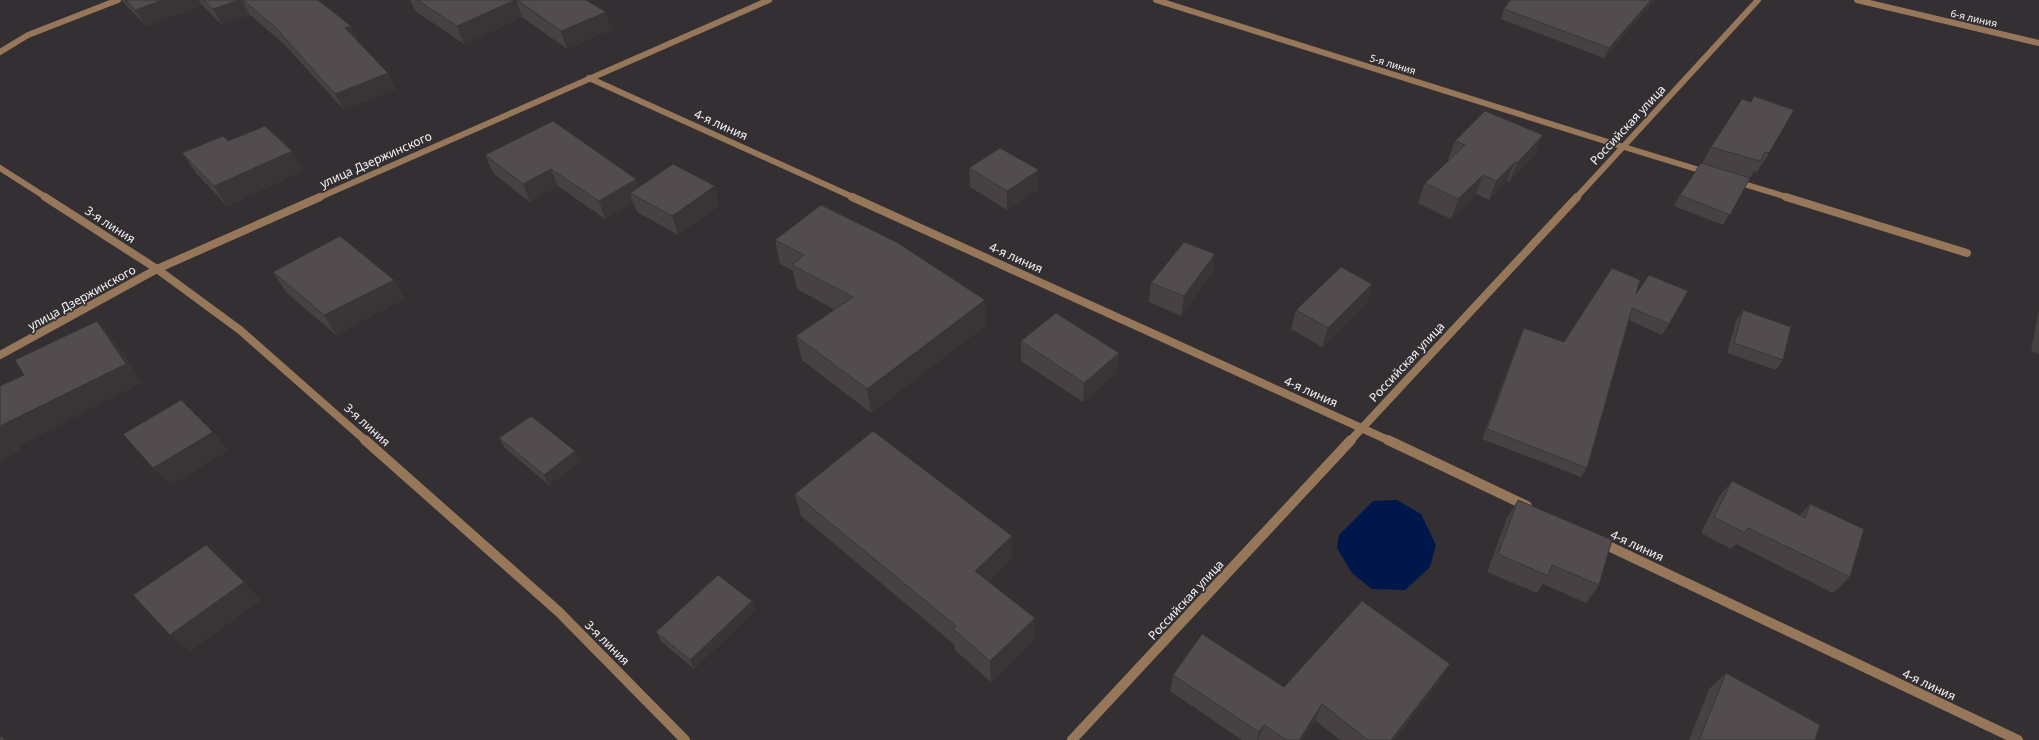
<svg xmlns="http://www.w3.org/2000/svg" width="2039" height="740" font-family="'Noto Sans',sans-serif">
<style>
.water{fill:#00174c}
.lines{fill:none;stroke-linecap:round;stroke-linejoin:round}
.service-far1{stroke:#977759;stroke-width:6}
.service{stroke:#977759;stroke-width:8}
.minor-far2{stroke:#977759;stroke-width:6}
.minor-far1{stroke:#977759;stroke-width:8}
.minor{stroke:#977759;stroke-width:10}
.wall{fill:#474143}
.shaded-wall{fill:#393537}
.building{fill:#524c4e;stroke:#393537}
.labels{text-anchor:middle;stroke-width:3.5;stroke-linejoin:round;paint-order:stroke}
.far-street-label{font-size:10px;fill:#f6f4f6;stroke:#332f32}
.street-label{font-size:12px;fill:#f6f4f6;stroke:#332f32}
</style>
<rect width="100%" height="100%" fill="#332f32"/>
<!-- water -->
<polygon class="water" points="1397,500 1421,514 1436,545 1430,567 1405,590 1372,589 1352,573 1337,548 1339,535 1373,501"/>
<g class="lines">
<!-- service-far1 -->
<g class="service-far1">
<polyline points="1624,147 1706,172"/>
<polyline points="1737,182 1790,198"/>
</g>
<!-- service -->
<polyline class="service" points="1786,197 1967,253"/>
<!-- minor-far2 -->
<g class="minor-far2">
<polyline points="1156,0 1624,147"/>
<polyline points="1857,0 2039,43"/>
<polyline points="0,52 28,35 118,0"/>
<polyline points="589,78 855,198"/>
<polyline points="0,168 47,198"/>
<polyline points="318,198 769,0"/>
<polyline points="1576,198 1758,0"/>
</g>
<!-- minor-far1 -->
<g class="minor-far1">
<polyline points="45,197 157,269 240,330 366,441"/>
<polyline points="852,197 1390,441"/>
<polyline points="0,355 157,269 320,197"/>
<polyline points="1350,441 1577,197"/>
</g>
<!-- minor -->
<g class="minor">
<polyline points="365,440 559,612 685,740"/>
<polyline points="1388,440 1527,506"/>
<polyline points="1600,542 2018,740"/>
<polyline points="1072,740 1351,440"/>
</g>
</g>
<!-- wall -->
<g class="wall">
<polygon points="121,0 318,0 359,42 396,89 344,110 284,44 250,15 222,25 202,5 146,26"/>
<polygon points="410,0 586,0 612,29 567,49 522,17 464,44 415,11"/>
<polygon points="1510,0 1655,0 1604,58 1501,19 1504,9"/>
<polygon points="1742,99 1769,153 1757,172 1754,171 1723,225 1674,206 1680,195 1702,164 1711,147"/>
<polygon points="1543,135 1535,154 1509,182 1507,181 1489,200 1476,194 1451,219 1418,203 1425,183 1449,160 1448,160 1455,141"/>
<polygon points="228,141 292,151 303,171 227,206 196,173 182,153"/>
<polygon points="485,155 636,179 638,187 719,206 678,235 637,212 633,202 605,219 558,186 530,202 493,173"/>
<polygon points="969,168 1038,190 1007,210 970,187"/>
<polygon points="775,240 986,325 871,413 802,360 796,336 835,310 797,289 793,271 780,264"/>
<polygon points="1215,254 1212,273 1181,316 1149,302 1151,283"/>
<polygon points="273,272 394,280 405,299 336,335 286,292"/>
<polygon points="1372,284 1366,303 1322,347 1291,329 1296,310"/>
<polygon points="1636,294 1669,324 1662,335 1629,320 1587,468 1581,477 1482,439 1519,339 1524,328 1564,342"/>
<polygon points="2039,309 2039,354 2031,351"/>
<polygon points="1743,310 1783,360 1776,370 1727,353 1736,321"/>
<polygon points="1021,341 1117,372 1083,402 1021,361"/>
<polygon points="499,438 575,451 580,461 549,485 505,448"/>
<polygon points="1732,481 1800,515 1810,504 1850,577 1833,593 1736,544 1731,549 1701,533 1719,497"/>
<polygon points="795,494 1012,559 988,581 1034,639 991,682 955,650 955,645 801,516"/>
<polygon points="1518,500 1599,585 1586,603 1543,584 1537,593 1487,572 1507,518"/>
<polygon points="752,601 755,610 694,669 661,641 656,632"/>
<polygon points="1726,673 1815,740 1689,740 1709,689"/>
<polygon points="1173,675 1284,687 1440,681 1394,740 1340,740 1315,720 1302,740 1242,740 1170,691"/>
</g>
<!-- shaded-wall -->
<g class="shaded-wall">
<polygon points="163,0 199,0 202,5 146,26 135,10"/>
<polygon points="239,0 242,0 250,15 222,25 213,9"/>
<polygon points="515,0 516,0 522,17 464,44 457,26"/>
<polygon points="1651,0 1655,0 1604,58 1609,48"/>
<polygon points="606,12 612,29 567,49 561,31"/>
<polygon points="351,26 359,42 353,44 345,28"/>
<polygon points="388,73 396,89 344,110 335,94"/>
<polygon points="1543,135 1535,154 1509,182 1517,163"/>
<polygon points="292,151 303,171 227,206 214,186"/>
<polygon points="1515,162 1507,181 1489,200 1496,181"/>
<polygon points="551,169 558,186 530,202 523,184"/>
<polygon points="1039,170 1038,190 1007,210 1007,191"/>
<polygon points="1483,175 1476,194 1451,219 1458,199"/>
<polygon points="636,179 641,197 630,193 633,202 605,219 599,201"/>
<polygon points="715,186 719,206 678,235 672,216"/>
<polygon points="1215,254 1212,273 1181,316 1184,296"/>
<polygon points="394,280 405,299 336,335 324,315"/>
<polygon points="1372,284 1366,303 1322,347 1328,328"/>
<polygon points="985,300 986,325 871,413 867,389"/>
<polygon points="97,321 114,340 143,383 19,446 22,450 0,461 0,426"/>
<polygon points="1119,353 1117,372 1083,402 1084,383"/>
<polygon points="213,432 229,450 171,486 153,468"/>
<polygon points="575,451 580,461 549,485 544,475"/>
<polygon points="1012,536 1012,559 977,592 975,571"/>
<polygon points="244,582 261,600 190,652 170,635"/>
<polygon points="752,601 755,610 694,669 690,660"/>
<polygon points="1035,618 1034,639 991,682 990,661"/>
<polygon points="1450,664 1440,681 1394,740 1391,740"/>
<polygon points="1322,704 1315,720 1302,740 1299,740"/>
<polygon points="1264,725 1258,740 1257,740 1259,732"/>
<polygon points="0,734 8,740 5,740 0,736"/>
</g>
<!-- building -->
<g class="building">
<polygon points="126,0 163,0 135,10"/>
<polygon points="203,0 239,0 213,9"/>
<polygon points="243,0 318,0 351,26 345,28 388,73 335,94 276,28"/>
<polygon points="417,0 515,0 457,26"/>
<polygon points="517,0 586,0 606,12 561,31"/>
<polygon points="1510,0 1651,0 1609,48 1504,9"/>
<polygon points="1754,96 1794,110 1769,153 1765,152 1760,161 1711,147 1742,99 1751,102"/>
<polygon points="1485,111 1543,135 1517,163 1515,162 1496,181 1483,175 1458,199 1425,183 1465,145 1455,141"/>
<polygon points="553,121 636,179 599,201 551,169 523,184 485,155"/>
<polygon points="265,126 292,151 214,186 182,153 223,136 228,141"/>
<polygon points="1000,148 1039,170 1007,191 969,168"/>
<polygon points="1701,163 1750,178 1730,215 1680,195"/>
<polygon points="673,164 715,186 672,216 630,193"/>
<polygon points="821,205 898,243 985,300 867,389 796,336 853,297 792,265 804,255 775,240"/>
<polygon points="340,236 394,280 324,315 273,272"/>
<polygon points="1184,242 1215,254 1184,296 1151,283"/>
<polygon points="1341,267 1372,284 1328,328 1296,310"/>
<polygon points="1612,268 1640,280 1636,294 1649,275 1688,291 1669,324 1632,308 1587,468 1487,429 1524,328 1564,342"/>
<polygon points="1743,310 1791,327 1783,360 1734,343"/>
<polygon points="1056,313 1119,353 1084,383 1021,341"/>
<polygon points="97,321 126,364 0,426 0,386 24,375 15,360"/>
<polygon points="181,400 213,432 153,468 123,434"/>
<polygon points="531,416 575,451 544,475 499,438"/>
<polygon points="873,431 1012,536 975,571 1035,618 990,661 953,629 956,626 795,494"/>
<polygon points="1732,481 1805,518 1810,504 1864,529 1850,577 1748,528 1745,533 1714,517"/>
<polygon points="1518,500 1612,540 1599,585 1552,565 1548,576 1498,554"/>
<polygon points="206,545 244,582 170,635 133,595"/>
<polygon points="718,575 752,601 690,660 656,632"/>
<polygon points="1362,601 1450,664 1391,740 1368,740 1322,704 1299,740 1287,740 1264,725 1259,732 1173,675 1202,634 1284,687"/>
<polygon points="1726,673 1820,725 1815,740 1699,740"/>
<polygon points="0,736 5,740 0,740"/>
</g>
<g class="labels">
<!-- far-street labels -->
<g class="far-street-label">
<text transform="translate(1974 18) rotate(13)" y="4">6-я линия</text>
<text transform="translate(1393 64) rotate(17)" y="4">5-я линия</text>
</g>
<!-- street labels -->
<g class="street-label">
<text transform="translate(721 125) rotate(24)" y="4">4-я линия</text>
<text transform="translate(1628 125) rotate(-47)" y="4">Российская улица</text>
<text transform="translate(376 160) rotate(-24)" y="4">улица Дзержинского</text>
<text transform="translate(110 225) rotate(33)" y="4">3-я линия</text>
<text transform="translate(1016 258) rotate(24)" y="4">4-я линия</text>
<text transform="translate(82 298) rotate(-29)" y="4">улица Дзержинского</text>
<text transform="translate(1407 362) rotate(-47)" y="4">Российская улица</text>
<text transform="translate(1311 392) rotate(24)" y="4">4-я линия</text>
<text transform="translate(367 425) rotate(42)" y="4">3-я линия</text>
<text transform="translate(1637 546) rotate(25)" y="4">4-я линия</text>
<text transform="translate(1186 600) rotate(-47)" y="4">Российская улица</text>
<text transform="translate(607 643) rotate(45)" y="4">3-я линия</text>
<text transform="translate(1929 685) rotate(25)" y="4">4-я линия</text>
</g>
</g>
</svg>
